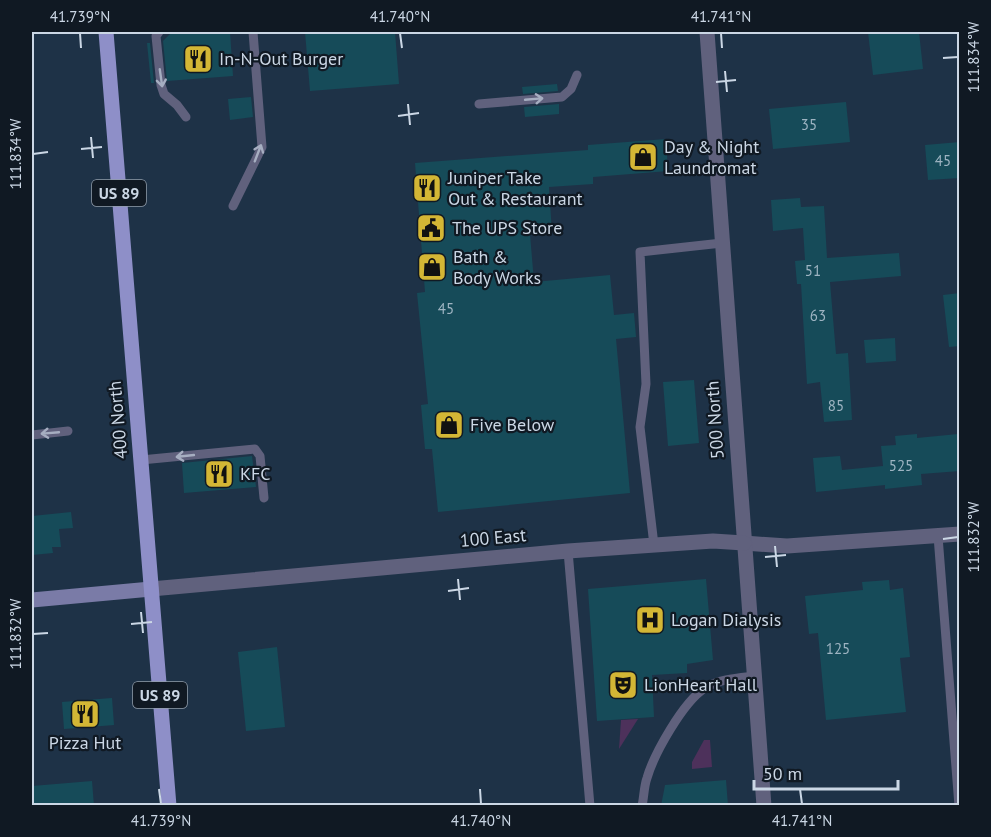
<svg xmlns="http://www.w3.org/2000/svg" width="991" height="837" font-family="'PT Sans',sans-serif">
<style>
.green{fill:#4d315b}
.building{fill:#164b59}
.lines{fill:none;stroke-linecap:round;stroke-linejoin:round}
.service{stroke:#60617d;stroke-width:9}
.minor{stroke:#60617d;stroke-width:15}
.tertiary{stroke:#60617d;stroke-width:15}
.secondary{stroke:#7a7ba7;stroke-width:15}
.primary{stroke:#8e8fc8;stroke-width:15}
.oneway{stroke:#a6aec1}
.ticks{fill:none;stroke:#cbd7e5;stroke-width:2}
.labels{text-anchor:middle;stroke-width:4.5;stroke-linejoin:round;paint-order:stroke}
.number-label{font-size:15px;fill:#9eb4c2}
.shield{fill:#101923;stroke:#939eab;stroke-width:1.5}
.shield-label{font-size:16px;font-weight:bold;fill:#cbd7e5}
.poi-label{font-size:18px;fill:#cbd7e5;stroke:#101923;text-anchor:start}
.street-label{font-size:18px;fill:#cbd7e5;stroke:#101923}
.neatline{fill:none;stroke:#cbd7e5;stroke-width:2}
.ticks-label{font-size:15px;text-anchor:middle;fill:#cbd7e5}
</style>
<rect width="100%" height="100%" fill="#1e3247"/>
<!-- green -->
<g class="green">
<polygon points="638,719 619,749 621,720"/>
<polygon points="704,740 710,740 712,767 692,769 692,762"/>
</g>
<!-- building -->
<g class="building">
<polygon points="172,32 230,32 233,76 167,81 163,41"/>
<polygon points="305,32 395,32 399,84 310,91"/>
<polygon points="868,32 919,32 923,69 873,75"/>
<polygon points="147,43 150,43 154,83 151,83"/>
<polygon points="557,84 558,91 523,94 522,87"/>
<polygon points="251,97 253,117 230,120 228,99"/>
<polygon points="846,102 850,142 773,149 769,109"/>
<polygon points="559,104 559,114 525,117 524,107"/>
<polygon points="666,139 668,171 593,177 593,184 549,187 552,233 530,234 534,282 610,275 614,315 634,313 636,337 616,339 630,493 438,512 432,449 425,449 421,405 428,404 417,293 425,292 415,163 588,150 588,145"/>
<polygon points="960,142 960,178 928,180 925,145"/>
<polygon points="800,198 801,207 824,206 827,258 899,253 901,276 830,282 836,354 848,353 852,420 824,422 820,382 807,384 801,284 797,284 795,261 805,260 803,228 773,231 771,200"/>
<polygon points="960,293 960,346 949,347 943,295"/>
<polygon points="895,338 896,361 866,363 864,340"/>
<polygon points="694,380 699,443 668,446 663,382"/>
<polygon points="917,434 917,438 958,434 960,471 921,474 922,485 885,489 885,485 816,492 813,458 840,456 842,470 883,466 881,446 896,445 895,436"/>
<polygon points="252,456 256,487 184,493 182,463"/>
<polygon points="71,512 73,528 59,529 61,547 52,547 53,553 32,555 32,516"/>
<polygon points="706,579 713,660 687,664 687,673 652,675 654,717 597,721 588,589"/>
<polygon points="889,580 890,590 903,588 910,657 900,658 906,712 826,720 818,633 809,634 805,596 863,590 862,582"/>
<polygon points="277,647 285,727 246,731 238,652"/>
<polygon points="112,698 114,725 64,729 62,702"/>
<polygon points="726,780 728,806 661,806 665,785"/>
<polygon points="92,781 94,806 32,806 32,786"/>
</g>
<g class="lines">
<!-- service -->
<g class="service">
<polyline points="159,32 156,36 161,85 164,94 177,105 186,117"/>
<polyline points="479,104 562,97 571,89 577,75"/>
<polyline points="233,206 262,147 253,32"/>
<polyline points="32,435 68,431"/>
<polyline points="141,460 255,449 260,456 264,498"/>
<polyline points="938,536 959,806"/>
<polyline points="654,545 640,427 646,384 640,252 722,243"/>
<polyline points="568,551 590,806"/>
<path d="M642 806C644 797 644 786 647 778 654 754 683 702 705 688 720 679 737 678 754 676"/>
</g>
<!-- minor -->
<polyline class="minor" points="744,543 787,546 960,534"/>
<!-- tertiary -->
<g class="tertiary">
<polyline points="707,32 764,806"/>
<polyline points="151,589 568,551 713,541 744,543"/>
</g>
<!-- secondary -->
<polyline class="secondary" points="32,600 151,589"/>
<!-- primary -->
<polyline class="primary" points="106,32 169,806"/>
</g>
<!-- one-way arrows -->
<defs><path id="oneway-shaft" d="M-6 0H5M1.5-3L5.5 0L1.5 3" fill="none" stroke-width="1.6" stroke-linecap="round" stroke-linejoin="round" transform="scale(1.5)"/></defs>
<g class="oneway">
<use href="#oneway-shaft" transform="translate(161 78) rotate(82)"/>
<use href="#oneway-shaft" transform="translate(534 99) rotate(-5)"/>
<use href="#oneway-shaft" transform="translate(258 153) rotate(-69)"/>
<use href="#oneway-shaft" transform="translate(50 433) rotate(175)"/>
<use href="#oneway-shaft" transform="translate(185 456) rotate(174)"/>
</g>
<!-- ticks -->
<path class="ticks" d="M80 33 81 48M400 33 402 48M721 33 722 48M943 58 958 57M725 71 727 92M716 82 736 80M408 104 410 125M398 116 419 113M91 137 93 158M81 149 102 147M33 154 48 152M943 539 958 537M775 546 777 567M765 557 786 555M458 579 460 600M448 591 469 588M141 612 143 633M131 624 152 622M33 634 48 633M159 789 161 804M480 789 481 804M800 789 802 804"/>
<!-- icons -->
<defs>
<g id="restaurant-square" transform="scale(1.5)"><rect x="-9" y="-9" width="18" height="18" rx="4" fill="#d3b635" stroke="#101923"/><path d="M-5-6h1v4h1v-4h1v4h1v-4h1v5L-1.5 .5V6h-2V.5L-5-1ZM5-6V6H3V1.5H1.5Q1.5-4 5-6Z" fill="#111"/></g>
<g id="shop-square" transform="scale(1.5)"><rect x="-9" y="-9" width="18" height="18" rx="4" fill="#d3b635" stroke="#101923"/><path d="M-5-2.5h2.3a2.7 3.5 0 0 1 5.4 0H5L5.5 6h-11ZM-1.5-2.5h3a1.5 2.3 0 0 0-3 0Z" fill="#111"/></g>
<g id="civic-square" transform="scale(1.5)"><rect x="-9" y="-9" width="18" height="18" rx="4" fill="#d3b635" stroke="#101923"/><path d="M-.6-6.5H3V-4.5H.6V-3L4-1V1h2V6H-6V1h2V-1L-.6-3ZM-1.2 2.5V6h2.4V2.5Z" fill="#111"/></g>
<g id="hospital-square" transform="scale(1.5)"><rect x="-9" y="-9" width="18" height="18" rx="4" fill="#d3b635" stroke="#101923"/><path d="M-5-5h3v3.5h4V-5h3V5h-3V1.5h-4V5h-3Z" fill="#111"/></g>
<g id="theatre-square" transform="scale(1.5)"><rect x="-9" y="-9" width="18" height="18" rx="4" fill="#d3b635" stroke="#101923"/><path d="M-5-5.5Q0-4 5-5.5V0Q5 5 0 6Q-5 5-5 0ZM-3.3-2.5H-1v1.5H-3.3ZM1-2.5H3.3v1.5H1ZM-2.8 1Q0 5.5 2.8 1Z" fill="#111"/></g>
</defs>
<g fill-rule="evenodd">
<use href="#restaurant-square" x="198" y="59"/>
<use href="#shop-square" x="643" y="157"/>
<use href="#restaurant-square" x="427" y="188"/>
<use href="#civic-square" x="431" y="228"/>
<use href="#shop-square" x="432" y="267"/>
<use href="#shop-square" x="449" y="425"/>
<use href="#restaurant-square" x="219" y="474"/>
<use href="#hospital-square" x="650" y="620"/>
<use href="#theatre-square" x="623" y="685"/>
<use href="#restaurant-square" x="85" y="714"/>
</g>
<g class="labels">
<!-- number labels -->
<g class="number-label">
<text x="809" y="130">35</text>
<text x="943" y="166">45</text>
<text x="813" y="276">51</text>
<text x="446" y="314">45</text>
<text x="818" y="321">63</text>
<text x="836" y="411">85</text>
<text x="901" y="471">525</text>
<text x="838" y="654">125</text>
</g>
<!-- shield labels -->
<g class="shield">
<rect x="92" y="180" width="54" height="26" rx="4.5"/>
<rect x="133" y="682" width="54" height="26" rx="4.5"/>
</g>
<g class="shield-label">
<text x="119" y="199">US 89</text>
<text x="160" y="701">US 89</text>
</g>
<!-- poi labels -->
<g class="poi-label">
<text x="219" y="65">In-N-Out Burger</text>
<text x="664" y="153">Day &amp; Night<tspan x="664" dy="21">Laundromat</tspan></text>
<text x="448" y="184">Juniper Take<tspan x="448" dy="21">Out &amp; Restaurant</tspan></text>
<text x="452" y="234">The UPS Store</text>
<text x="453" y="263">Bath &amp;<tspan x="453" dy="21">Body Works</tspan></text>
<text x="470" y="431">Five Below</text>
<text x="240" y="480">KFC</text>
<text x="671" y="626">Logan Dialysis</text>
<text x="644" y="691">LionHeart Hall</text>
<text x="85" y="749" text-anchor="middle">Pizza Hut</text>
</g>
<!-- street labels -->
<g class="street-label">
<text transform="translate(118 420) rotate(-95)" y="6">400 North</text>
<text transform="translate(715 420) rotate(-94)" y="6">500 North</text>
<text transform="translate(493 538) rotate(-5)" y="6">100 East</text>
</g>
</g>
<!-- border -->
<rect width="991" height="837" fill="none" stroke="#101923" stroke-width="66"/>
<!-- scale -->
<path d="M754 780v9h144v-9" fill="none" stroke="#cbd7e5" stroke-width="3"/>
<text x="763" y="780" font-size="18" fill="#cbd7e5" stroke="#101923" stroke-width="4.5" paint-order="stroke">50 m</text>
<rect x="33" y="33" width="925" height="771" class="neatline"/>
<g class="ticks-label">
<text x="80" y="22">41.739°N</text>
<text x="400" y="22">41.740°N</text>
<text x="721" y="22">41.741°N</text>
<text transform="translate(974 57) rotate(-90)" y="5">111.834°W</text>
<text transform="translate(16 154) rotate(-90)" y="5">111.834°W</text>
<text transform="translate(974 537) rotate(-90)" y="5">111.832°W</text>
<text transform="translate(16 634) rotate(-90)" y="5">111.832°W</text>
<text x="161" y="826">41.739°N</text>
<text x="481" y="826">41.740°N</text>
<text x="802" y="826">41.741°N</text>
</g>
</svg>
